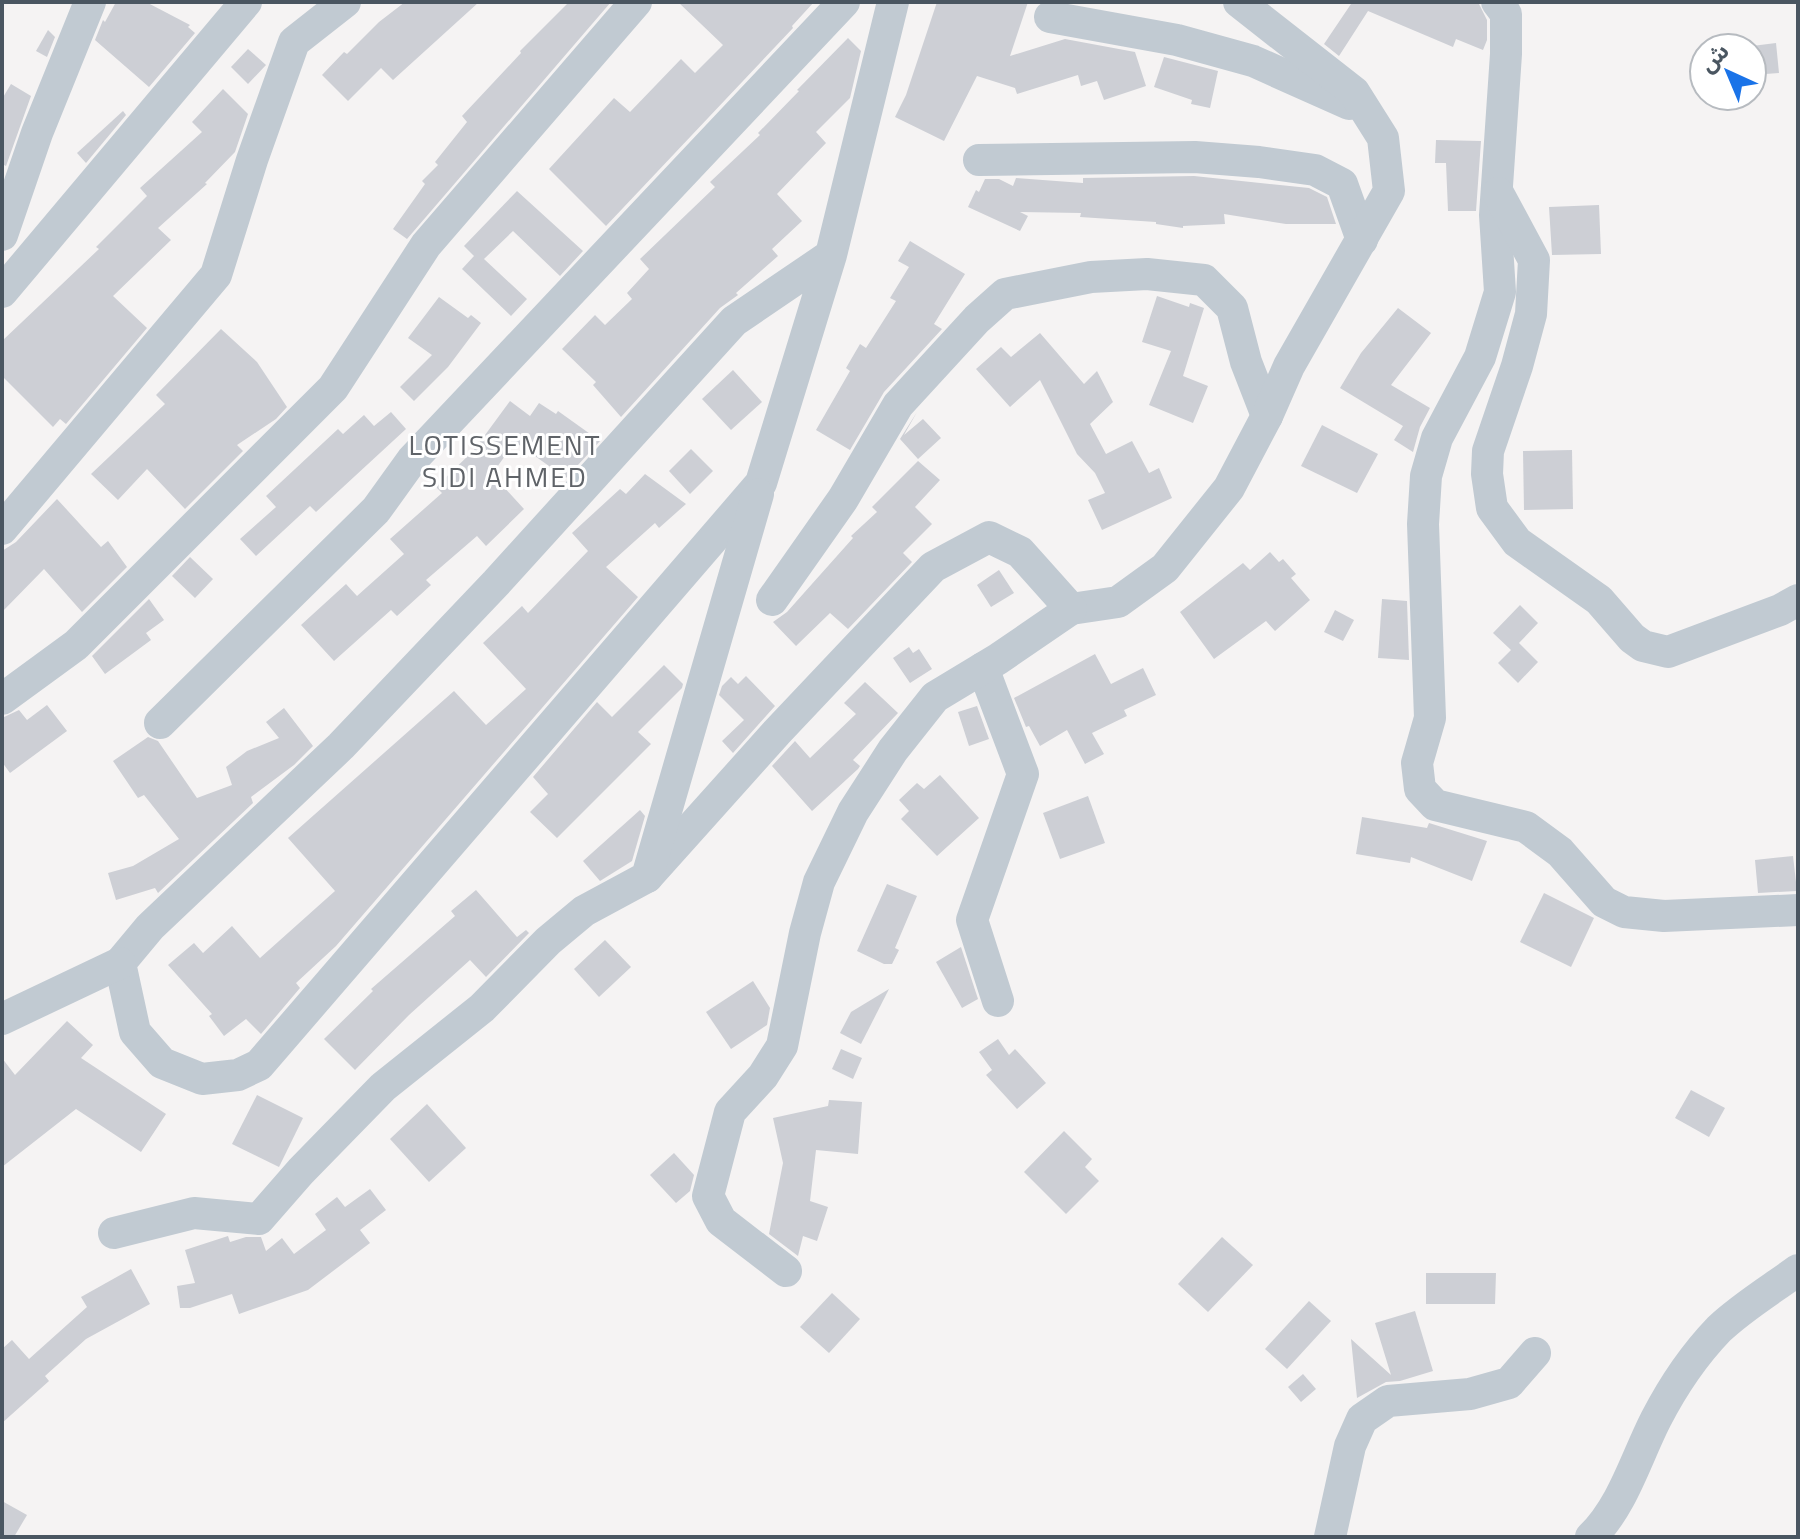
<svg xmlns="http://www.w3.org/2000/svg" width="1800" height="1539" font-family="'Titillium Web','Noto Sans Arabic',sans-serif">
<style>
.building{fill:#cdcfd5}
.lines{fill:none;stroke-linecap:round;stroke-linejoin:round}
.minor{stroke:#c1cad2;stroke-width:32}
.labels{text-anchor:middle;stroke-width:6;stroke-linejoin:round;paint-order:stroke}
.quarter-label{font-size:28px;letter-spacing:2px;fill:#5f6368;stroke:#fff}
</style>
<rect width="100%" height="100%" fill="#f5f3f3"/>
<!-- building -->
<g class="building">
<polygon points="116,2 146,2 190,25 188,27 195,33 149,87 95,40 103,20 105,22"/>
<polygon points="405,2 479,2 393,80 381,68 348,101 322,75 344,52 347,54 379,22"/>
<polygon points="569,2 611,2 407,239 393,229 425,184 422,181 438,165 435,162 467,122 462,116 521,53 520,51"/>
<polygon points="678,2 814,2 792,26 793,28 606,226 549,169 614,98 630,112 681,59 695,73 723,45"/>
<polygon points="937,2 1028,2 1010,56 1065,39 1135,52 1146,86 1104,100 1097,81 1081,86 1078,75 1017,94 1015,88 977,76 944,141 895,117 906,95"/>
<polygon points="1347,2 1478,2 1487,20 1487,40 1483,50 1456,39 1453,47 1368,11 1339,56 1324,44 1351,4"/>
<polygon points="48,30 55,37 47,57 36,51"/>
<polygon points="848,38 861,51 850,98 816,132 826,143 777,194 802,221 772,249 778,256 736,293 738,295 720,308 621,417 593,385 596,382 562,349 595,315 605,325 632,299 627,293 649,269 640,259 715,187 710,182 760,135 758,133 799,91 797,90"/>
<polygon points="1776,43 1779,73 1752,75 1752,46"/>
<polygon points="248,49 266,65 248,84 231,67"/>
<polygon points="1164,57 1218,71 1210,108 1191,104 1192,100 1154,87"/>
<polygon points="11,84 31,96 6,166 2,164 2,99"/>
<polygon points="223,89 248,114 235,152 205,183 207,184 158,228 171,240 113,296 147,328 66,424 60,419 53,427 2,376 2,341 99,249 96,247 147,196 140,188 202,132 192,122"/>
<polygon points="123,111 126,115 86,163 77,153"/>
<polygon points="1436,140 1481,141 1476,211 1448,211 1446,163 1435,163"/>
<polygon points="1194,176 1309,188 1327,197 1336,224 1286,224 1224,214 1225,224 1183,226 1183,228 1156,224 1156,222 1080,217 1081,213 1020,212 1028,216 1020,231 968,207 976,190 979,192 985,179 999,179 1013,186 1016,178 1083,183 1083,178"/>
<polygon points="517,191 583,251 560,276 513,231 484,259 527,299 511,316 462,269 474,256 464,246"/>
<polygon points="1599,205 1601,254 1552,255 1549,207"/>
<polygon points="910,241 965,274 934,324 942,329 884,392 850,450 816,430 850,371 846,368 860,344 866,348 896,301 890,298 909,267 898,261"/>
<polygon points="1157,296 1189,307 1190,303 1204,308 1183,376 1208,386 1193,423 1149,405 1171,351 1142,342"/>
<polygon points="439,297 468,318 471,315 481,323 448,367 414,401 400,387 432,355 408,338"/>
<polygon points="1398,308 1431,333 1391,385 1430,408 1420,427 1413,452 1394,440 1403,426 1340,388 1361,353"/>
<polygon points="221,329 257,362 287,407 276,419 237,445 243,451 185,509 147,469 118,500 91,474 165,404 156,395"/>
<polygon points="1040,333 1084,384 1097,371 1113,402 1090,424 1106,454 1132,441 1149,473 1159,468 1172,498 1102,530 1088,500 1105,493 1095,473 1077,454 1040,380 1010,407 976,369 1001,347 1011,357"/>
<polygon points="733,370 762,402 731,430 702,399"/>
<polygon points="510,401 530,416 539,403 556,414 558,411 600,441 566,478 515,442 492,474 524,509 486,546 477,536 426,580 431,585 397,616 391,610 334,661 301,625 346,584 357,596 404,554 390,539 442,493 436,487 474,450"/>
<polygon points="391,412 406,429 316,512 310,506 256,556 240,539 276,507 266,496 338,429 343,434 364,415 374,426"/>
<polygon points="917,412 904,435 923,419 941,438 918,459 900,439"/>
<polygon points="1322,425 1378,454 1357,493 1301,466"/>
<polygon points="691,449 713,471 690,494 669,471"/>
<polygon points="1572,450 1573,509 1524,510 1523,451"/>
<polygon points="918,461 940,480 915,507 932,524 903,553 912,562 848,629 830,613 796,646 773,622 787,612 853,538 851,536 877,512 872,507"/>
<polygon points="645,474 686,504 659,528 655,523 606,567 638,597 336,946 296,983 300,988 261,1034 246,1019 224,1036 209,1016 212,1014 168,965 194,943 203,953 232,926 260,958 335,891 288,838 454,691 486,725 526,689 483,643 522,606 528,613 588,551 572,533 620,489 626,494"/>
<polygon points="57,499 101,547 108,541 127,567 82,612 44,569 2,612 2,551 16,542"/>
<polygon points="1270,552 1279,562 1283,559 1296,574 1291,578 1310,600 1275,631 1266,621 1214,659 1180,612 1243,563 1250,570"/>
<polygon points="190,557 213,579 195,598 172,576"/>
<polygon points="999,570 1014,593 991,607 977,585"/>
<polygon points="149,599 164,620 146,633 151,640 105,674 92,656"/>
<polygon points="1382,599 1407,601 1409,660 1378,658"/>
<polygon points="1520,605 1538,623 1519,643 1538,662 1518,683 1498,663 1511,650 1493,633"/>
<polygon points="1335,610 1354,620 1343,641 1324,632"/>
<polygon points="909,647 913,653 919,649 932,669 910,683 893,658"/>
<polygon points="1095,654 1111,684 1143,668 1156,695 1124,710 1127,716 1092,733 1104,754 1085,764 1067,730 1040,746 1029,726 1026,727 1014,698"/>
<polygon points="664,665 683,684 682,688 638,732 651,744 557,838 530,812 548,794 533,777 597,702 612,717"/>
<polygon points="746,676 775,706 733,753 722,741 744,720 719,695 722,686 731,677 738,684"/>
<polygon points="865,682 898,713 853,760 860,766 858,769 812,811 772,766 795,741 810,758 856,714 844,703"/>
<polygon points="47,705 67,731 10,773 2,762 2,718 19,710 27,720"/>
<polygon points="977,706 989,739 969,746 958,712"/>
<polygon points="284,708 313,746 294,765 251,797 253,803 158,893 155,888 116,900 108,873 133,866 179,839 144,795 138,798 113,761 148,737 158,741 197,798 232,785 226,767 247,751 279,738 266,722"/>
<polygon points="940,775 979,818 937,856 901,819 909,811 899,800 917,783 924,789"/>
<polygon points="1088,796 1105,843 1060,859 1043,813"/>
<polygon points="640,810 645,816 632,861 600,881 583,861"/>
<polygon points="1362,817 1427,828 1429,823 1487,841 1472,881 1411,857 1410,863 1356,854"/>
<polygon points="1793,856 1797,891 1758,893 1755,860"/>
<polygon points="887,884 917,896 895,948 899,950 892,964 884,964 857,951"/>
<polygon points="476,890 517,937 526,930 529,933 486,977 470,960 409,1015 355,1070 324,1039 373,991 371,989 455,916 451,911"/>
<polygon points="1544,893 1594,918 1571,967 1520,942"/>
<polygon points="605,940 631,967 599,997 574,969"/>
<polygon points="961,947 978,999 962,1008 936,962"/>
<polygon points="753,981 770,1008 767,1025 731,1049 706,1012"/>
<polygon points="889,989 861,1044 840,1033 851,1012"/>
<polygon points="67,1021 93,1045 81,1058 166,1114 141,1152 76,1109 2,1167 2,1058 15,1075"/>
<polygon points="998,1039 1009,1055 1015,1049 1046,1083 1017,1109 986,1075 992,1070 979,1052"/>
<polygon points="841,1049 862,1058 853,1079 832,1069"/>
<polygon points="1691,1090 1725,1108 1709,1137 1675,1118"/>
<polygon points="257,1095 303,1118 279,1167 232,1144"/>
<polygon points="829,1100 862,1102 858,1154 816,1150 810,1201 828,1207 817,1241 803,1236 798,1256 769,1234 783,1163 773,1118 828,1106"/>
<polygon points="427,1104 466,1148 429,1182 390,1139"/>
<polygon points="1064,1131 1092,1159 1085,1167 1099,1181 1066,1214 1024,1172"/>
<polygon points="674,1153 694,1175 690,1191 676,1203 650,1175"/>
<polygon points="370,1189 386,1210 360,1230 370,1243 308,1290 239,1314 232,1294 190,1308 180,1308 177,1286 195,1283 185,1250 228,1236 230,1242 246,1237 261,1237 266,1251 282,1238 294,1254 326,1230 315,1214 337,1197 345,1207"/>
<polygon points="1222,1237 1253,1265 1208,1312 1178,1284"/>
<polygon points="131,1269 150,1304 86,1339 45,1376 49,1381 2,1423 2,1349 12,1340 29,1359 87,1307 81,1297"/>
<polygon points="1426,1273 1496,1273 1495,1304 1426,1304"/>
<polygon points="832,1293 860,1319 829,1353 800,1327"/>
<polygon points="1309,1301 1331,1321 1287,1369 1265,1349"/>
<polygon points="1415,1311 1433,1371 1400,1381 1386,1382 1357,1398 1351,1339 1391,1375 1375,1323"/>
<polygon points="1303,1374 1316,1389 1301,1402 1288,1387"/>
<polygon points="2,1501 27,1515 14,1537 2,1537"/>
</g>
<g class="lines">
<!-- minor -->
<g class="minor">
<polyline points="1497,2 1506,14 1506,54 1495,215 1500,292 1480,357 1437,438 1426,476 1423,524 1430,718 1417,763 1420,789 1435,805 1526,827 1560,852 1604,902 1624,912 1664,916 1798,910"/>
<polyline points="1050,17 1177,40 1253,61 1349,104"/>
<polyline points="979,160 1195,157 1259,162 1315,170 1342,184 1362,240"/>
<polyline points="1498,193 1534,260 1531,314 1517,366 1488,451 1487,474 1492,508 1517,542 1599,600 1632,638 1643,646 1668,652 1780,610 1798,600"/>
<polyline points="2,235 37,133 90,2"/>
<polyline points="831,255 734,321 496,583 341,746 150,927 120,963 135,1032 162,1063 202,1079 238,1075 259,1065 761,483 831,255 893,2"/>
<polyline points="2,292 246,2"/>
<polyline points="2,529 216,275 252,160 294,42 345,2"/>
<polyline points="772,600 843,499 898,405 977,319 1005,294 1091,277 1147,274 1204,280 1232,308 1246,362 1267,416"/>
<polyline points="1071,609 1118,602 1165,568 1229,488 1267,416 1289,366 1389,191 1383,138 1354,92 1239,2"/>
<polyline points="983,668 1023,774 972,920 998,1001"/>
<polyline points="2,699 76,645 333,388 426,245 636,2"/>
<polyline points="160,723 376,510 412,460 844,2"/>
<polyline points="647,877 777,732 933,567 989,537 1020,552 1071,609 998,659 935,697 893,750 853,812 819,882 805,933 782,1046 763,1076 730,1112 708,1196 721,1221 786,1271"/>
<polyline points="2,1019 120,963"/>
<polyline points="114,1233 194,1213 259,1219 301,1171 383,1087 482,1008 548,941 584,911 647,877 758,494"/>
<polyline points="1330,1537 1350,1446 1362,1419 1388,1401 1470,1394 1509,1383 1535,1353"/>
<path d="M1591 1537C1623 1506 1636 1458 1656 1419 1672 1388 1694 1355 1719 1329 1742 1307 1772 1289 1798 1270"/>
</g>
</g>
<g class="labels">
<!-- quarter labels -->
<g class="quarter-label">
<text x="505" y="455">LOTISSEMENT<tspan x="505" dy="32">SIDI AHMED</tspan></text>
</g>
</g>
<!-- border -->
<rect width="1800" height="1539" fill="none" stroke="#4a5661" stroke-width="8"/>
<!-- north arrow -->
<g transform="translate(1728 72) rotate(316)"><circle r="38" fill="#ffffff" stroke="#b7bbc0" stroke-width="2"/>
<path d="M0-6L14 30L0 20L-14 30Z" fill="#1a73e8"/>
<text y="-12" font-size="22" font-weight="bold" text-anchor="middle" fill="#4a5661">ش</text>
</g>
</svg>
